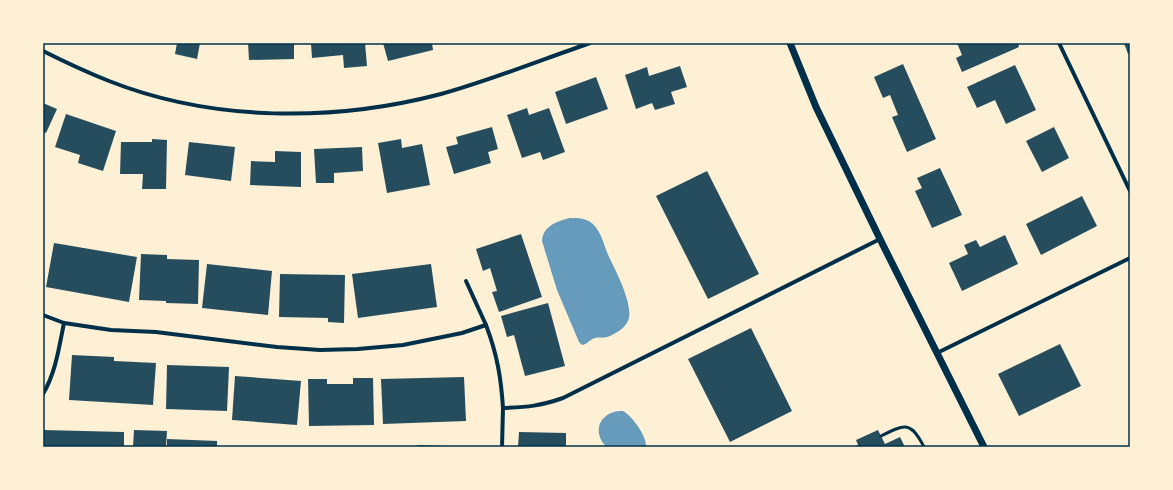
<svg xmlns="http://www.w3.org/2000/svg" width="1173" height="490" font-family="Barlow,sans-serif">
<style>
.water{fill:#669bbc}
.building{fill:#264d5e}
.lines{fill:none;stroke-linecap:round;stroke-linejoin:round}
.service{stroke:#003049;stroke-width:3}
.minor{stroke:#003049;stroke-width:4}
.tertiary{stroke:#003049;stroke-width:7}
.neatline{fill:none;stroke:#003049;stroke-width:1.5}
</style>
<rect width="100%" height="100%" fill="#fdf0d5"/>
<!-- water -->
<g class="water">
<path d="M570 218C578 218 586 218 593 224 602 233 604 246 609 257 616 271 632 302 629 318 627 327 616 334 607 337 603 338 599 337 595 338 590 339 588 344 582 345L579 342 557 290 542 241C543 226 557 221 570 218Z"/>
<path d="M623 411C632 416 647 436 646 447H607C598 440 595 425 605 417 610 412 616 411 623 411Z"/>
</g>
<!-- building -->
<g class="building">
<polygon points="177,43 200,43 197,59 175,54"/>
<polygon points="248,43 294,43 294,59 249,60"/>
<polygon points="311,43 365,43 367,66 344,68 343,55 312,58"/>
<polygon points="383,43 432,43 433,50 388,61"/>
<polygon points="957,43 1018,43 1019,47 962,72 956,58 962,55"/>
<polygon points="1124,43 1130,43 1130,53 1128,54"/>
<polygon points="903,64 936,139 907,152 892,117 898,115 890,95 883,98 874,77"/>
<polygon points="1015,65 1036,110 1006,124 995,100 977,108 967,87"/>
<polygon points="680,66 687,87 671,92 675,104 655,110 652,103 636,109 625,75 647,67 649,76"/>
<polygon points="596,77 608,109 566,124 555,92"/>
<polygon points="43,103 57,109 46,133 43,132"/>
<polygon points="527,108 529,115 549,108 565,152 543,160 540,152 522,158 507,115"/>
<polygon points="66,114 116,131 103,171 78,163 80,155 55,147"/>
<polygon points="492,127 498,149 488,152 491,163 454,174 446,147 458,144 456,137"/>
<polygon points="1054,127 1069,158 1042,172 1026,141"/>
<polygon points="152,139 167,140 166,189 142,189 143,174 120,174 121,142 152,142"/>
<polygon points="401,139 402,148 422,144 430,185 387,193 378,143"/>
<polygon points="189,142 235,147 231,181 185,175"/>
<polygon points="362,147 363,171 334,173 334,183 316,183 314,149"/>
<polygon points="275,151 301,152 301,187 250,185 251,161 275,162"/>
<polygon points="940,168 962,215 932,228 915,191 922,188 917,178"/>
<polygon points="707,171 759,274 708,299 656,196"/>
<polygon points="1082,196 1097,226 1041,255 1026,224"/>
<polygon points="521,234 542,297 499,312 492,292 497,291 490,268 483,271 476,249"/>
<polygon points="1005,235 1018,264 962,291 949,263 968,254 964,245 976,240 980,247"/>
<polygon points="54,243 137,257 129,302 46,287"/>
<polygon points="141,254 167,255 167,259 199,260 198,304 166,303 166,301 139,300"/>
<polygon points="207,264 272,271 268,315 202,308"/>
<polygon points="431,264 437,307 358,318 352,274"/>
<polygon points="280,274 345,275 344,323 328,322 328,318 279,317"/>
<polygon points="548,303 565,366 525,376 514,335 507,337 501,316"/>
<polygon points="751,328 792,411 730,442 688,359"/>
<polygon points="1060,344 1081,386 1019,416 998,374"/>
<polygon points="72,355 114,357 114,361 156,363 153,405 69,400"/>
<polygon points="167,365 229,367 227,411 166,409"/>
<polygon points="235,376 301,381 297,425 232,420"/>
<polygon points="464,377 466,421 383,424 381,379"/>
<polygon points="353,378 373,378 374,425 309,426 308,379 327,379 327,384 353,384"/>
<polygon points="43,430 124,432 124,447 43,447"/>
<polygon points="134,430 167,431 166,447 133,447"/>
<polygon points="878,430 885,444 900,437 905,447 859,447 856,440"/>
<polygon points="519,432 566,433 566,447 518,447"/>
<polygon points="167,439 217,441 217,447 167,447"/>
<polygon points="417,445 447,446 447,447 417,447"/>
</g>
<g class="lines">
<!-- service -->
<g class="service">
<path d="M881 436C905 424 911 421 924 447"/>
<polyline points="857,447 859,446"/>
</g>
<!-- minor -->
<g class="minor">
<polyline points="1059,43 1130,191"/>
<path d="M43 51C65 62 86 72 109 81 213 122 334 122 441 94 491 80 541 60 590 43"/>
<polyline points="466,281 486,325"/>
<path d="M43 315 64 323 111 330 156 332 277 347 320 350 358 349 403 345 462 333 486 325C497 354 501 377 503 408 528 407 540 406 563 398L880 239"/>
<polyline points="937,353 1130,258"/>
<path d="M43 394C56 372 59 347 64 323"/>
<polyline points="502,447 503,408"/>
</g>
<!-- tertiary -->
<polyline class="tertiary" points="790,43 816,107 880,239 984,447"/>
</g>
<!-- border -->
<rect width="1173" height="490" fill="none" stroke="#fdf0d5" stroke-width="88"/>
<rect x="44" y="44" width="1085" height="402" class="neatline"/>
</svg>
